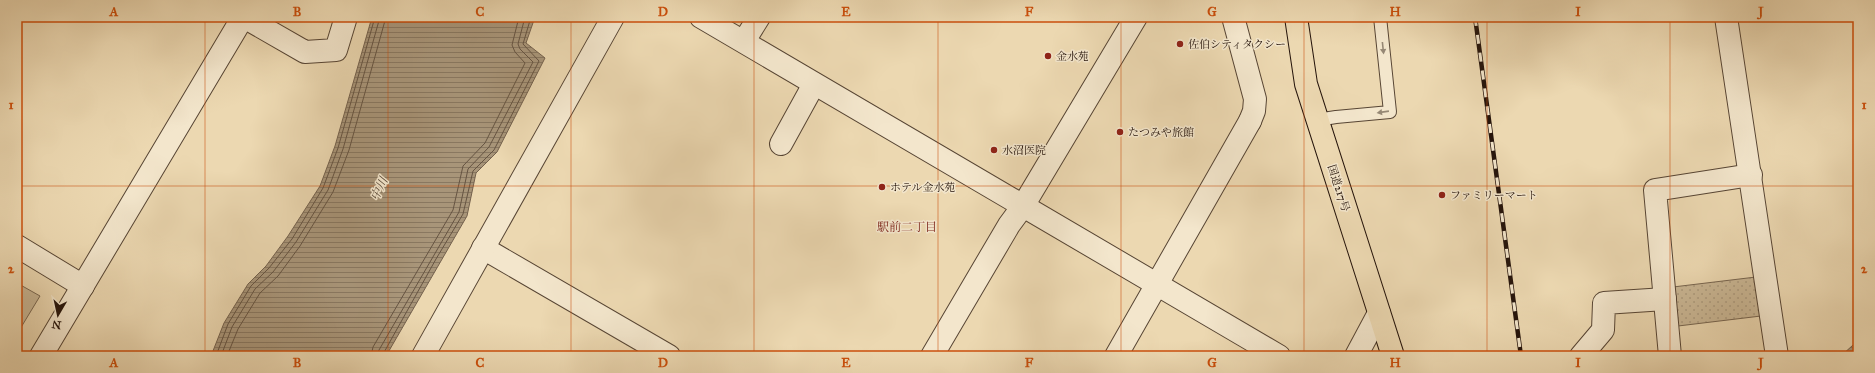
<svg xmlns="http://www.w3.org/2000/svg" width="1875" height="373" font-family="'IM FELL Great Primer','Noto Serif JP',serif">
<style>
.park{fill:url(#park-dots);stroke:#786650}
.pitch{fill:#cab795;stroke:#786650}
.water{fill:url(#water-rules);stroke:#74614d}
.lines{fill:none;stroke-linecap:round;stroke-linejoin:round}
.shore{stroke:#665442;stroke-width:1}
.service-casing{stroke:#574534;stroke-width:14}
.minor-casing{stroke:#574534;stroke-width:24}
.tertiary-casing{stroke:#574534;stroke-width:24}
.trunk-casing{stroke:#25140b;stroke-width:24}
.service{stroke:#f3e6cc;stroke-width:12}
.minor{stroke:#f3e6cc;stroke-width:22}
.tertiary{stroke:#f3e6cc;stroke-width:22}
.trunk{stroke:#ecd8b1;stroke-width:22}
.rail-casing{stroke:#25140b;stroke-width:4.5}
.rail{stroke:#f3e6cc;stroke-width:3;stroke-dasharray:9;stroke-linecap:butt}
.oneway{fill:#968875}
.grid{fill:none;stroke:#cb4f0c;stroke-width:1;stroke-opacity:0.55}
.poi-dot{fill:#8f2418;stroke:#f3e6cc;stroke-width:1.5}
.labels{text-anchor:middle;stroke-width:3;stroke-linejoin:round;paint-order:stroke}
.poi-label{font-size:11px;fill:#25140b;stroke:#f3e6cc;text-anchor:start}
.street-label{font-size:11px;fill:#25140b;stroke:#f3e6cc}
.water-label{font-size:12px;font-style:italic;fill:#594837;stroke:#f3e6cc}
.neighbourhood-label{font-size:12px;fill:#7a1f14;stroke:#f3e6cc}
.neatline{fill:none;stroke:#cb4f0c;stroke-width:1.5}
.grid-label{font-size:13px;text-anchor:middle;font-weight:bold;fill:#cb4f0c}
</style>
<defs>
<pattern id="park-dots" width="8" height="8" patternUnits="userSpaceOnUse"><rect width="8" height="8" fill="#cab795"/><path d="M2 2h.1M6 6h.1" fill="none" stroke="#ad9c7f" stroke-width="1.8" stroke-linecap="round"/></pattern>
<pattern id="water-rules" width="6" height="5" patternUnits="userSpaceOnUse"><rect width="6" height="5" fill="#a89579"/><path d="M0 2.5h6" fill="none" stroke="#897861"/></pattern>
</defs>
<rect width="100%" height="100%" fill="#ecd8b1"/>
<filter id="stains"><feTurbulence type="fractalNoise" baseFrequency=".005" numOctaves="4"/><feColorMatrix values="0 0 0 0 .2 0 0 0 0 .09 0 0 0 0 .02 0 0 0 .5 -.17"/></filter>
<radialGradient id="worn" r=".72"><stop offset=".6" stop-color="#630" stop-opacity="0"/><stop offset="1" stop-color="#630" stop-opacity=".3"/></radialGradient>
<!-- park -->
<polygon class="park" points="1756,277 1761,316 1678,326 1673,287"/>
<!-- pitch -->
<polygon class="pitch" points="17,283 40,296 17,334"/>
<!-- water -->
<g class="water">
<polygon points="372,17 535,17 526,43 545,58 497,152 476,173 467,216 386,356 211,356 224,323 248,284 266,266 288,236 320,186 335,146"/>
<polygon points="1853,345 1858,348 1858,356 1841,356"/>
</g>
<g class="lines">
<!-- shore -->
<g class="shore">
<polyline points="216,356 228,324 251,286 269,268 292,239 323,188 338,148 375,17"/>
<polyline points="221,356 232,327 255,289 273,272 296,242 328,190 343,149 380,17"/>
<polyline points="227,356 238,329 260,293 278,276 300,246 333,192 349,150 386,17"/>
<polyline points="371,356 373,347 453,210 463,166 485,143 525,63 515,52 512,45 519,17"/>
<polyline points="377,356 379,350 459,212 468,169 489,147 533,62 520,49 518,44 525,17"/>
<polyline points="382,356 436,259 463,214 473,171 494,150 539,61 523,44 531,17"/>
</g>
<!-- service casing -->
<g class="service-casing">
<polyline id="service" points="1317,120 1336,117 1390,112 1380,17"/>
</g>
<!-- minor casing -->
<g class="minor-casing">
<g id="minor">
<polyline points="244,17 305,52 336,50 346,17"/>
<polyline points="701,17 1279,356"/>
<polyline points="1233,17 1255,99 1254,111 1250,121"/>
<polyline points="1726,17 1777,356"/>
<polyline points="744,41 759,17"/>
<polyline points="781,144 814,84"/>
<polyline points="17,246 83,286"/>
<polyline points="483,248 669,356"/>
<polyline points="41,356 243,17"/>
<polyline points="932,356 1009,225 1023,206 1136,17"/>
<polyline points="1356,356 1379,313"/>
<polyline points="1581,356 1603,330 1604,303 1665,299"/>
<polyline points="1670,356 1655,190 1751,175"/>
</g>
</g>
<!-- tertiary casing -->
<g class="tertiary-casing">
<g id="tertiary">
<polyline points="423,356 613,17"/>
<polyline points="1116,356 1250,121"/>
</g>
</g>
<!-- trunk casing -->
<g class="trunk-casing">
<polyline id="trunk" points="1296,17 1306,84 1393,356"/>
</g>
<!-- service -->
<use href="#service" class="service"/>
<!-- minor -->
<use href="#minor" class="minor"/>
<!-- tertiary -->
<use href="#tertiary" class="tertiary"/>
<!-- trunk -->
<use href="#trunk" class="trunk"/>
<!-- rail casing -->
<g class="rail-casing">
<polyline id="rail" points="1475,17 1521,356"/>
</g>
<!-- rail -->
<use href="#rail" class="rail"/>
</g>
<!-- one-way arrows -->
<defs><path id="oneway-solid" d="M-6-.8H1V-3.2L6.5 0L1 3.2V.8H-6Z"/></defs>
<g class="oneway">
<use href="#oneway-solid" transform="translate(1383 48) rotate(84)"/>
<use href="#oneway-solid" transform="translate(1383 112) rotate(172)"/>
</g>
<!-- grid -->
<path class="grid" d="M205 17V356M388 17V356M571 17V356M754 17V356M938 17V356M1121 17V356M1304 17V356M1487 17V356M1670 17V356M17 186H1858"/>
<!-- markers -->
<g class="poi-dot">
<circle cx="1180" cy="44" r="4"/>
<circle cx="1048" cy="56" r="4"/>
<circle cx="1120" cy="132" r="4"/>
<circle cx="994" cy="150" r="4"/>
<circle cx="882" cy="187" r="4"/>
<circle cx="1442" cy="195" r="4"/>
</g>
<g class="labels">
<!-- poi labels -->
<g class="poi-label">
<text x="1188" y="48">佐伯シティタクシー</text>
<text x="1056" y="60">金水苑</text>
<text x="1128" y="136">たつみや旅館</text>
<text x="1002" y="154">水沼医院</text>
<text x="890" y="191">ホテル金水苑</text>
<text x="1450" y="199">ファミリーマート</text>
</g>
<!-- street labels -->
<g class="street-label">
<text transform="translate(1339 188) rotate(72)" y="4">国道217号</text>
</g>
<!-- water labels -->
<g class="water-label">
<text transform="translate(379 189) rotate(-65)" y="4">中川</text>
</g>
<!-- neighbourhood labels -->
<g class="neighbourhood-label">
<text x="907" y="231">駅前二丁目</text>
</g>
</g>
<!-- margin -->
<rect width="1875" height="373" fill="none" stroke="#ecd8b1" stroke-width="44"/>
<!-- north arrow -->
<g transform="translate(58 315) rotate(189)" stroke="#f3e6cc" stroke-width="3" paint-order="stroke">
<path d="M0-3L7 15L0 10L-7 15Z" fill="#25140b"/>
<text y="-6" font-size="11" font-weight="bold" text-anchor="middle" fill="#25140b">N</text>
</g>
<rect x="22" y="22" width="1831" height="329" class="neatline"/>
<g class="grid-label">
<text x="114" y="16">A</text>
<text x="297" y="16">B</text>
<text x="480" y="16">C</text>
<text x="663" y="16">D</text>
<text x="846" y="16">E</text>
<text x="1029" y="16">F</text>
<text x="1212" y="16">G</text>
<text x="1395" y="16">H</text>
<text x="1578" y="16">I</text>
<text x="1761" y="16">J</text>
<text x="11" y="109">1</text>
<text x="1864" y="109">1</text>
<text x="11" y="273">2</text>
<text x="1864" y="273">2</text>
<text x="114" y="367">A</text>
<text x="297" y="367">B</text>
<text x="480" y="367">C</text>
<text x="663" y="367">D</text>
<text x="846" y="367">E</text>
<text x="1029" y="367">F</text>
<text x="1212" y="367">G</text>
<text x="1395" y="367">H</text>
<text x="1578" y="367">I</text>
<text x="1761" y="367">J</text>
</g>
<rect width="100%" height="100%" filter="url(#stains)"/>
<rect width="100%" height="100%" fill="url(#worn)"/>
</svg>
